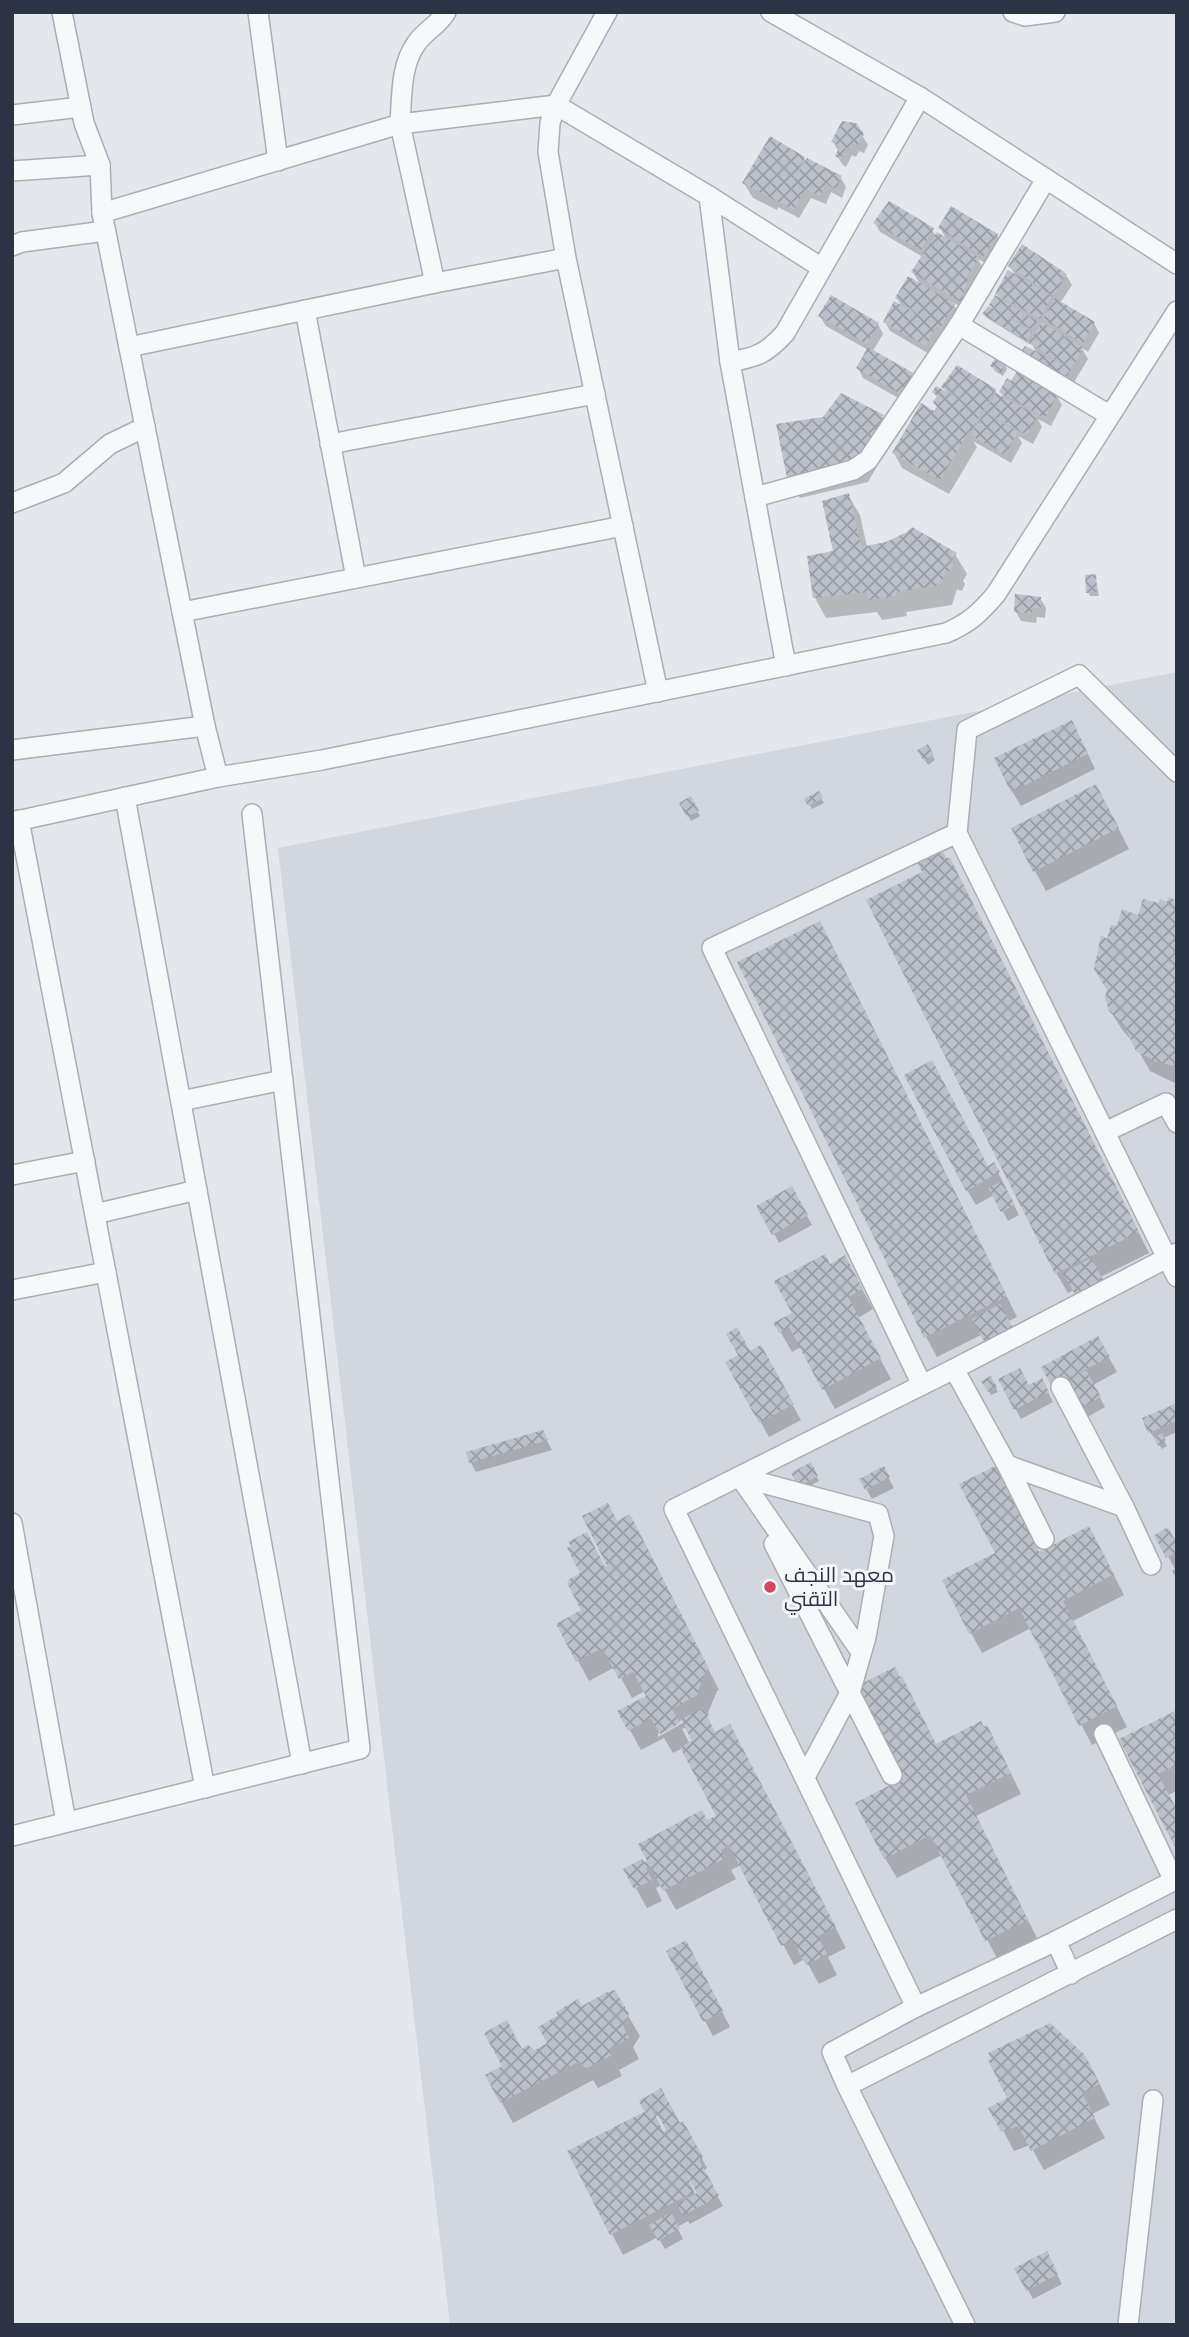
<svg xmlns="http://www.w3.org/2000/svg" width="1189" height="2337" font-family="'PT Sans',Cairo,sans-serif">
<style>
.built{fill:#d2d6de}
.shadow{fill:#0003;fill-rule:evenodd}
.building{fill:url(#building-cross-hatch)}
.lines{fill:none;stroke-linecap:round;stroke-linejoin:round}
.minor-casing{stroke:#a9aeb7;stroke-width:22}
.minor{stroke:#f7f8fa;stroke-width:19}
.poi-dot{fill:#d1495b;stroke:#f4f6f9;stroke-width:2.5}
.labels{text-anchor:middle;stroke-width:6;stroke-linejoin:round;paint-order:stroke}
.poi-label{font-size:21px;fill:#2b3445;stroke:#f4f6f9;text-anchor:start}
</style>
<defs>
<pattern id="building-cross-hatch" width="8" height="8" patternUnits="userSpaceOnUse" patternTransform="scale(1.75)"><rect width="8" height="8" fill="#bbc0ca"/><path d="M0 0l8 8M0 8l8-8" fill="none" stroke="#989da6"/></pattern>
</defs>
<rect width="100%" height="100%" fill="#e4e7ec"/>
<!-- built -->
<polygon class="built" points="1177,672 1177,2325 450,2325 278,848"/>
<!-- shadow -->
<g class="shadow">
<polygon points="862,135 868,145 864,153 859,151 856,157 852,155 846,167 843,165 837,156 839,152 833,142"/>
<polygon points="804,158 806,162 841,178 846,187 842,198 831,192 826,204 811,198 799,218 778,207 777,210 753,198 744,183"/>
<polygon points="875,223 932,230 936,236 947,240 940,228 997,235 1003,245 989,266 977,258 984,269 970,287 972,290 966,310 952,302 963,320 931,355 890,331 885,322 903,309 897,298 921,286 913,272 923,257 880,232"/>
<polygon points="1010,266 1066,275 1072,285 1060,303 1094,323 1099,333 1088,352 1081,347 1088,359 1070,389 1037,354 1031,342 1029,344 987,318 984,314 996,313 991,305 1001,301 997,294 1016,277"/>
<polygon points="820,316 878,324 883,334 873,351 912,374 918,384 907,403 863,378 858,368 868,350 826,326"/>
<polygon points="1005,365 1007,369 1003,376 995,371 992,366"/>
<polygon points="943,387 995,390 998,396 1005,400 1001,392 1057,396 1062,405 1051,426 1038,419 1042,427 1033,444 1018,436 1022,443 1011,463 973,441 977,447 949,494 902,468 894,453 935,413 939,408 938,398 934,392 948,394"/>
<polygon points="883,417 894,437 868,482 800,498 789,478 778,426"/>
<polygon points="848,495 860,515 867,547 955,554 967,574 963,581 965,584 962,591 957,589 952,605 906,612 907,616 882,620 877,612 826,618 815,598 835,552"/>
<polygon points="1095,576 1099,596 1090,596 1088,592"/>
<polygon points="1040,598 1046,608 1045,618 1037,617 1036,623 1021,621 1016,612"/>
<polygon points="1080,737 1095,769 1021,806 1012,791"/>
<polygon points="927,746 935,760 928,765 920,751"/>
<polygon points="818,793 824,803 812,809 806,799"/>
<polygon points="690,799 700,816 691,821 682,804"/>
<polygon points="1107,806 1129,849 1046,891 1035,871"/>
<polygon points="961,880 1149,1253 1068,1293 1056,1273"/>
<polygon points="1177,903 1177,1084 1150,1071 1134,1043 1123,1031 1110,1010 1108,941 1118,928 1168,905"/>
<polygon points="831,943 1017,1317 937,1357 926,1337"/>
<polygon points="994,1164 1019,1215 1008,1221 994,1195 976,1205 967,1190 988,1168"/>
<polygon points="792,1188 812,1225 779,1243 759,1206"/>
<polygon points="845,1258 873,1309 858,1318 891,1379 835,1409 801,1347 792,1352 776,1324 794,1314 830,1266"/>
<polygon points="1098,1338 1117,1372 1093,1385 1105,1407 1086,1418 1043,1368"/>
<polygon points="760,1347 801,1420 769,1437 727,1363"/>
<polygon points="990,1378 998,1392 991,1395 984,1381"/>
<polygon points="1000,1380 1029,1387 1042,1381 1053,1402 1021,1419"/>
<polygon points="1177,1405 1177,1432 1163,1438 1167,1446 1162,1449 1150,1432"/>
<polygon points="542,1432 552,1450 476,1472 471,1463 468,1453"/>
<polygon points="810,1464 819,1481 802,1490 793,1474"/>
<polygon points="883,1468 894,1488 872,1499 861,1480"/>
<path d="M617 1522 641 1536 719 1690 717 1691 708 1713 709 1715 706 1717 715 1733 741 1746 846 1948 828 1957 837 1975 819 1984 805 1959 794 1965 741 1865 731 1870 736 1879 676 1910 662 1885 656 1888 662 1901 647 1908 625 1869 643 1865 719 1816 683 1748 673 1753 664 1738 641 1750 620 1712 648 1696 645 1691 632 1698 615 1667 589 1681 558 1624 583 1611 605 1569 610 1566ZM687 1717 688 1720 658 1737V1733ZM687 1727 694 1742 690 1744 682 1729Z"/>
<polygon points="1156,1535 1177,1547 1177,1579 1172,1571 1175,1569"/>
<polygon points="1100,1548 1124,1595 1073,1621 1127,1727 1092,1745 1031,1628 982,1653 971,1633 1039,1554"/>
<polygon points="1177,1712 1177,1791 1168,1795 1177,1847 1122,1740"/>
<polygon points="937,1746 998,1747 1021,1794 976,1816 1038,1940 998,1960 942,1855 897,1878 885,1858 905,1780"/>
<polygon points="694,1957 730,2027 713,2036 705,2021"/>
<polygon points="614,1992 640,2036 633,2047 639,2059 619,2070 622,2076 598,2088 593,2080 513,2123 487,2076 504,2067 522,2051 535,2052 550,2044 582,2008"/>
<polygon points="1096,2077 1110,2105 1092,2114 1105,2138 1044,2170 1030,2145 1014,2151 991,2108"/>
<path d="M661 2091 680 2125 683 2123 707 2168 703 2171 723 2206 690 2224 688 2221 677 2227 683 2239 665 2249 658 2237 623 2255 569 2152 647 2112 641 2101ZM659 2115 668 2131 664 2133 655 2117ZM687 2172 699 2194 696 2196 684 2173Z"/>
<polygon points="1046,2254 1062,2284 1033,2299 1016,2268"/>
</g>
<!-- building -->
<g class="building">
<polygon points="842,121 856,123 864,134 858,145 853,142 850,149 846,147 841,159 835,156 840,146 831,142"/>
<polygon points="770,136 805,157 790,186 807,158 842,176 836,190 826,183 820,196 805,189 794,210 742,183"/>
<polygon points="889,201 934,228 921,250 873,223"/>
<polygon points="951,206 998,234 983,257 938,228"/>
<polygon points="937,232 980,258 965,278 968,279 961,302 911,272"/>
<polygon points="1022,244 1067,274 1053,296 1008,266"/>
<polygon points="1008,270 1052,296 1040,319 995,294"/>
<polygon points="908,276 955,304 940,328 936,326 926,346 883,322 894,301 929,321 895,298"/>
<polygon points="831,295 879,323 867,344 818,316"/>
<polygon points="995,295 1037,321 1032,330 1011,318 1010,319 1032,332 1027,341 982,314 988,306 998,310 989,305"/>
<polygon points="1055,298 1095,322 1083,343 1043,319"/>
<polygon points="1042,322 1083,348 1064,381 1019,355 1025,346 1066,366 1029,343"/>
<polygon points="868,347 913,373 902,395 856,368"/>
<polygon points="996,357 1006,363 1001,373 990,366"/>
<polygon points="957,365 996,389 983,411 979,409 982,411 971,432 969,431 940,480 892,453 921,403 934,411 937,407 933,402 937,396 932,392 936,386 962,400 941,387"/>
<polygon points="1017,371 1058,394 1045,418 999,392 1007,378 1011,381"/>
<polygon points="841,393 884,415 857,462 787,478 776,424 823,417"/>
<polygon points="996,393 1038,416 1027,435 985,412"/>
<polygon points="984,412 1018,432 1005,455 971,435"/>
<polygon points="849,493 861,547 886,542 907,532 912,527 957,553 951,562 954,562 950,572 946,570 941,585 896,592 897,596 869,600 867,592 813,598 807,556 833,551 822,501"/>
<polygon points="1096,574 1097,592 1086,593 1085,575"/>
<polygon points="1015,594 1041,597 1041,609 1032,608 1032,614 1014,612"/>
<polygon points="1072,720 1088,754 1011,792 994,758"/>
<polygon points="928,744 934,755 924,761 917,750"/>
<polygon points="1096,784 1119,828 1033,872 1011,828"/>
<polygon points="819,791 823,798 808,806 804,799"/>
<polygon points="691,796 699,811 687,817 679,803"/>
<polygon points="941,847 946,858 950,858 1139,1232 1055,1274 866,900 922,872 916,860"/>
<polygon points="1169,897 1177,901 1177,1067 1155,1061 1136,1051 1125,1027 1109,1011 1105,998 1107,990 1094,969 1101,935 1107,939 1111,925 1117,926 1122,909 1138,915 1143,899 1158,903 1160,899 1167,902"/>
<polygon points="820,921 1007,1296 924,1338 737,962"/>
<polygon points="932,1060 988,1166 994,1162 1000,1172 966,1191 904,1075"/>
<polygon points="1002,1181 1015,1205 1001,1212 988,1188"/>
<polygon points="792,1186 808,1215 772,1235 756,1206"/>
<polygon points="825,1254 830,1264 845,1255 863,1289 848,1297 881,1358 822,1390 789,1327 779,1333 773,1323 792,1313 774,1281"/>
<polygon points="1091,1258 1105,1283 1077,1298 1063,1273"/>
<polygon points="1000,1304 1013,1328 985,1343 972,1319"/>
<polygon points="737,1327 750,1351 761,1345 794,1404 759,1423 725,1362 738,1355 726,1334"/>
<polygon points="1098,1336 1110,1357 1062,1381 1053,1389 1041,1367"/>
<polygon points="1020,1368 1029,1385 1042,1378 1049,1392 1014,1410 998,1379"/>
<polygon points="1086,1370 1101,1397 1079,1409 1064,1381"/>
<polygon points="991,1376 997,1387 988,1392 981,1381"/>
<polygon points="1177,1403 1177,1421 1148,1433 1142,1418"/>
<polygon points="543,1430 548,1440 469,1463 466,1452"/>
<polygon points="1162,1433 1166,1441 1158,1446 1154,1438"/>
<polygon points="811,1462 818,1476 799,1487 791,1473"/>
<polygon points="884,1466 890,1477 865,1490 859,1479"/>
<polygon points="995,1466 1039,1552 1089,1526 1114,1574 1063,1601 1117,1706 1079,1726 1019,1608 969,1634 942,1580 995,1553 959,1484"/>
<polygon points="608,1503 617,1521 630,1514 709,1669 706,1671 698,1691 699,1694 672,1709 680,1723 660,1734 651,1718 628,1731 617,1711 646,1696 633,1672 619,1679 602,1648 576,1662 556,1624 581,1610 567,1583 569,1582 568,1580 580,1573 567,1548 571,1546 568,1542 587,1532 605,1567 607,1566 582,1516"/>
<polygon points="1168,1527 1177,1544 1177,1552 1166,1558 1154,1535"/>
<polygon points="895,1667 900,1677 902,1676 936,1744 981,1721 984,1727 987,1725 1011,1773 966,1795 1028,1920 985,1941 930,1835 884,1859 855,1803 902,1779 855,1687"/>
<polygon points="703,1708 715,1732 730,1724 836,1927 818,1936 827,1954 806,1965 792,1940 781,1946 729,1846 721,1850 726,1858 663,1891 650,1866 646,1868 652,1880 634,1889 623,1869 642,1859 644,1862 647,1861 638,1844 702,1810 707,1820 716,1816 680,1747 692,1741 681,1719"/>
<polygon points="1177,1710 1177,1765 1158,1774 1175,1806 1177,1805 1177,1851 1119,1739"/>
<polygon points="686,1940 723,2011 703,2022 666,1951"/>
<polygon points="615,1990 629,2014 623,2026 629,2038 609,2049 612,2055 585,2069 580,2061 500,2103 485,2075 502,2066 484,2033 507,2020 522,2049 528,2045 535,2050 547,2043 538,2027 558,2015 556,2012 578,1999 582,2006 605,1993"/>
<polygon points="1050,2023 1085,2055 1100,2084 1082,2093 1095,2118 1031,2151 1018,2126 1001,2132 988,2108 1007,2098 988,2060 991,2059 988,2053"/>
<polygon points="661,2088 680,2123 683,2121 703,2157 699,2160 719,2196 683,2216 677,2204 697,2193 687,2175 694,2192 610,2235 567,2151 652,2108 663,2132 666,2130 653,2106 644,2111 639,2101"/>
<polygon points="671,2212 680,2228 658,2241 649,2225"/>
<polygon points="1047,2251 1058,2274 1026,2291 1014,2268"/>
</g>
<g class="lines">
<!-- minor casing -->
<g class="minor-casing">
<g id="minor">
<polyline points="62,12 84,123 100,165 102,213 205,726 218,777"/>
<polyline points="258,12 278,161"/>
<polyline points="607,12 556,105 709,196 730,362"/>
<polyline points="771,12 920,97 1177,264"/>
<polyline points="1013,12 1025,16 1055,12"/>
<polyline points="12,115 81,107"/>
<polyline points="12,171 100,165"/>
<polyline points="709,196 822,268"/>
<path d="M102 213 400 124C402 99 400 66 416 44 424 31 438 26 446 12"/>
<polyline points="12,246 22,242 105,231"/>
<polyline points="566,258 548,152 550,123 556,105 400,124 435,283 566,258 658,692"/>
<polyline points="305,310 356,578"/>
<polyline points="959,325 1109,415"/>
<polyline points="129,347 435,283"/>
<polyline points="330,444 595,394"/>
<polyline points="755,497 853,470 868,460 959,325 1046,179"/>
<polyline points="12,503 64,483 110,444 145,427"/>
<polyline points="182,612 623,526"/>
<path d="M786 666 730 362C757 357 766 354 785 333L920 97"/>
<polyline points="12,750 205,726"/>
<polyline points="125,797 302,1764"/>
<polyline points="19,820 205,1788"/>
<path d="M12 822 218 777 322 760 946 633C968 624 981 612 996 594L1177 311"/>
<polyline points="957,833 967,730 1079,675 1177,772"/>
<polyline points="181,1101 283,1080"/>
<polyline points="1105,1132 1166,1103 1177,1123"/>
<polyline points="12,1175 85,1161"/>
<polyline points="95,1214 197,1190"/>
<polyline points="1177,1277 1167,1258 954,1369 674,1509 916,2007 1056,1941 1177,1879"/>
<polyline points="12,1290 106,1272"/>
<polyline points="954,1369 1007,1465 1044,1539"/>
<polyline points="922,1385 712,948 957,833 1167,1258 1177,1253"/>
<polyline points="1061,1387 1124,1507 1151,1565"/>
<polyline points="1007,1465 1124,1507"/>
<polyline points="12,1523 66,1822"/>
<polyline points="774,1544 892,1775"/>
<polyline points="1104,1734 1174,1881"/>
<polyline points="805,1777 850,1693 866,1637 884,1536 878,1514 740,1477 861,1652"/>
<polyline points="12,1836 360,1749 252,814"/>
<polyline points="1056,1941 1071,1974"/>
<polyline points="847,2086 832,2052 916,2007"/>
<polyline points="965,2325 847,2086 1177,1919"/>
<polyline points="1128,2325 1153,2100"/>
</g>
</g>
<!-- minor -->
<use href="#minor" class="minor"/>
</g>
<!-- markers -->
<circle class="poi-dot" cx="770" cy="1587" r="7"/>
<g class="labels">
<!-- poi labels -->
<g class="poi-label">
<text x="784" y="1582">معهد النجف<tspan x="784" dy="24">التقني</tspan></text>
</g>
</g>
<!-- border -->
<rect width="1189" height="2337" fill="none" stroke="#2b3445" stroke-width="28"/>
</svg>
